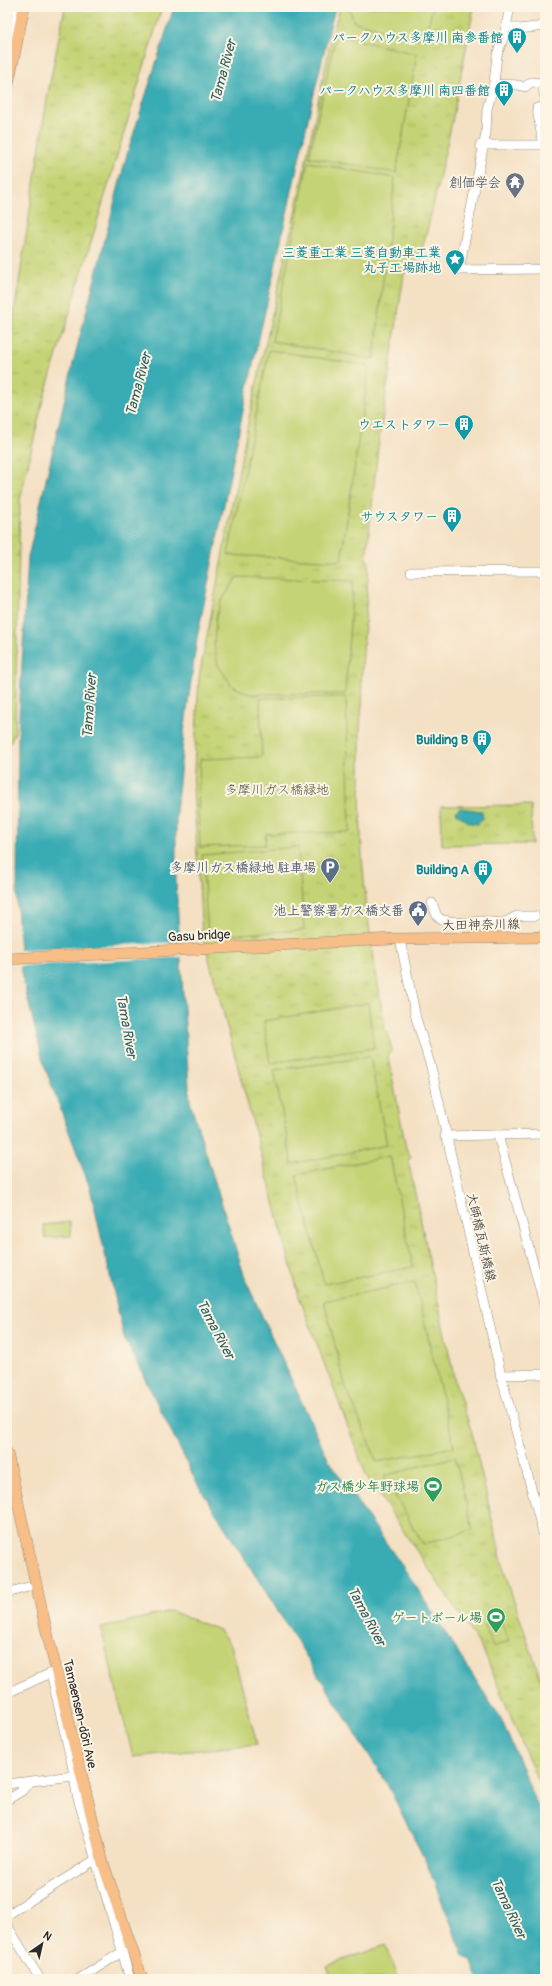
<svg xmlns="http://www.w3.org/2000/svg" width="552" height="1986" font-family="Pangolin,'Klee One',sans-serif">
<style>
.park{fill:url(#park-tufts);stroke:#787f50}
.pitch{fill:#c4d375;stroke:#787f50}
.water{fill:#39abb4;stroke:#326b70}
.pier{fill:#f4e0c3}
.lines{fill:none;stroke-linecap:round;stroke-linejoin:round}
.minor-casing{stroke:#908677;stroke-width:10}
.major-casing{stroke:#908677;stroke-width:12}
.minor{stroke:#fff;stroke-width:9}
.major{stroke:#f7be87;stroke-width:11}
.labels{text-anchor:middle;stroke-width:4;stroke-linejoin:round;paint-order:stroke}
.culture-label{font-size:13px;font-weight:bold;fill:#0d838f;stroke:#fcf5e5;text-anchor:end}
.worship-label{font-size:13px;font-weight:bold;fill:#5b616d;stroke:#fcf5e5;text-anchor:end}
.park-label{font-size:13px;fill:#51553e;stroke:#fcf5e5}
.service-label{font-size:13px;font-weight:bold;fill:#4e5e75;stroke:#fcf5e5;text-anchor:end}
.street-label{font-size:13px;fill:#2b2b2b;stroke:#fcf5e5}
.leisure-label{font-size:13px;font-weight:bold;fill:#27864d;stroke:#fcf5e5;text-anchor:end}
.water-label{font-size:14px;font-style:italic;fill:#315e62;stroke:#fcf5e5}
</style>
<defs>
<pattern id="park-tufts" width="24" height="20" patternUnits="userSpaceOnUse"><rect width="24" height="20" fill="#c4d375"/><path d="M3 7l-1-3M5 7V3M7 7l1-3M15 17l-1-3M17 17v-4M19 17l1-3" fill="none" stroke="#a9b565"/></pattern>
</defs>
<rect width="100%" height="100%" fill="#fcf5e5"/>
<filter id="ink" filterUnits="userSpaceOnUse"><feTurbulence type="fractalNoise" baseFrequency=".025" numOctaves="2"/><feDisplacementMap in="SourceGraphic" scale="8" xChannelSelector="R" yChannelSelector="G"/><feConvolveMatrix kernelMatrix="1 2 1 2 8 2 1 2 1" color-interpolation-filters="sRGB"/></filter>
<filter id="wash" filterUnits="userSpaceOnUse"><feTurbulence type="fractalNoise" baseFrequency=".012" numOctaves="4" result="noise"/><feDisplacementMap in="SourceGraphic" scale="16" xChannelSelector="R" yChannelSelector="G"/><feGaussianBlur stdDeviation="0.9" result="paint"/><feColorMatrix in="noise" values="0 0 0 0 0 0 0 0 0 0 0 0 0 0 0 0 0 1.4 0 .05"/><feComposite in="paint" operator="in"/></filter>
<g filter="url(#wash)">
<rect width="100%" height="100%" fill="#f4e0c3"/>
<!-- park -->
<g class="park">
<polygon points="65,7 162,7 42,404 20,500 15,732 10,743 7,743 7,360 48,93"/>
<path d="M340 7H474L452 122 429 223 420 257 404 274 378 447 366 561H369L361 684C365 697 360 714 360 729 360 766 360 802 361 839 364 903 375 966 385 1029L389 1036 392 1052 388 1055 406 1148 411 1158 408 1160 455 1382 472 1433 504 1571 545 1692V1798L483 1650 366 1475 299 1296 202 933 193 789 199 677 249 418 300 190 331 39Z"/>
<polygon points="531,805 532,844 442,845 441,806"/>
</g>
<!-- pitch -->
<g class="pitch">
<polygon points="349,7 433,7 424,40 354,22"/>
<polygon points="336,35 417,54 396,173 309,157"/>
<polygon points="308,162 395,178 374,359 272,341"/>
<polygon points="269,350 369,366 341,561 228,555"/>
<polygon points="237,577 353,581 345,694 250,694 232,686 218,665 214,644 216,617 221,602"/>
<polygon points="346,697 350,832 266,834 265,845 200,847 198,807 200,759 262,757 260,698"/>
<polygon points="298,847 304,930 208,936 202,855"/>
<polygon points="368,1003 374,1048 270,1063 264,1021"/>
<polygon points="370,1057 387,1145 292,1164 274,1070"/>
<polygon points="390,1156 413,1267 324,1284 296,1175"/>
<polygon points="70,1222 71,1236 45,1238 43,1225"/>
<polygon points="415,1282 454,1447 377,1462 345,1385 324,1301"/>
<polygon points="455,1457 473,1530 423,1544 384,1476"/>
<polygon points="171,1611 219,1630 231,1645 257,1744 133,1757 101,1628"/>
<polygon points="500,1620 509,1641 493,1647 484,1627"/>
<polygon points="385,1945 399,1979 332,1979 327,1966"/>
</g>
<!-- water -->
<g class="water">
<polygon points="174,7 335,7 311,106 246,396 197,638 184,733 176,813 176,884 190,1102 246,1281 329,1461 412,1580 502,1721 545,1823 545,1979 478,1979 471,1959 464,1956 426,1862 386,1782 198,1485 124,1337 90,1188 44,1065 21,972 17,904 18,734 28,557 74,359 127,154"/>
<polygon points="460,808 482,811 483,819 478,824 470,823 457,814 456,811"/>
</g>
<!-- pier -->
<polygon class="pier" points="181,942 182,957 19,966 18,950"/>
</g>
<g filter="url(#ink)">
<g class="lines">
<!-- minor casing -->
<g class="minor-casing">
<g id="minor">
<polyline points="510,7 504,36 497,55 494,83 487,109 486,133 459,270 545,269"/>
<polyline points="506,26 519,29 545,26"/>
<polyline points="10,45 18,9 11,7"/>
<polyline points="545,78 542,83 545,98"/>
<path d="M494 84C505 86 514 82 525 87L531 82 542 83"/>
<polyline points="480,145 545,145"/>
<polyline points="543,145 537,108 545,106"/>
<polyline points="411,572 545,571"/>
<polyline points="432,903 437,916 442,920 464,923 480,921 503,923 517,916 535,916"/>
<polyline points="400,939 416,1018 431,1067 500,1371 545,1540"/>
<polyline points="498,1135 545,1307"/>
<polyline points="445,1136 545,1134"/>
<polyline points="500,1375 545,1374"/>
<polyline points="7,1586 10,1592 28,1587"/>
<polyline points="7,1693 51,1673 72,1764 77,1795 130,1979"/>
<polyline points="7,1784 73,1776"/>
<polyline points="7,1800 22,1791 29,1782"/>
<polyline points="7,1915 95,1860"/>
<polyline points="7,1925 40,1979"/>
<polyline points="79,1979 122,1952"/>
</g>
</g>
<!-- major casing -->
<g class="major-casing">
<g id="major">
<polyline points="7,89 24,7"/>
<polyline points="7,959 392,939 545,937"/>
<polyline points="7,1453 44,1620 103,1863 142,1979"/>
</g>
</g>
<!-- minor -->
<use href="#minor" class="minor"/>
<!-- major -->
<use href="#major" class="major"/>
</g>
</g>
<!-- icons -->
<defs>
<g id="building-pin" transform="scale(1)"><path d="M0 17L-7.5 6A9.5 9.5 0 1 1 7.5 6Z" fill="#0f9aa8" stroke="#fcf5e5"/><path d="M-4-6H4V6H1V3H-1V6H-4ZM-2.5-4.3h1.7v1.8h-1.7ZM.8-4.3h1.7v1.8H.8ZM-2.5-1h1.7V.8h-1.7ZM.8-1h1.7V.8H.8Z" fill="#fff"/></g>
<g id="temple-pin" transform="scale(1)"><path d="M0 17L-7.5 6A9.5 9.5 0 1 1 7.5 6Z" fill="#6b7280" stroke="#fcf5e5"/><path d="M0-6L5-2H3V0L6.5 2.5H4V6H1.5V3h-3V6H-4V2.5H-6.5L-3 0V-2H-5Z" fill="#fff"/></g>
<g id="sight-pin" transform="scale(1)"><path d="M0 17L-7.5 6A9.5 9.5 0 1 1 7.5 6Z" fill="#0f9aa8" stroke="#fcf5e5"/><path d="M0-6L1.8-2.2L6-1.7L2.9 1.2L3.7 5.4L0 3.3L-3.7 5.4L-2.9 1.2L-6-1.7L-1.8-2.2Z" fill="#fff"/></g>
<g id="parking-pin" transform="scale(1)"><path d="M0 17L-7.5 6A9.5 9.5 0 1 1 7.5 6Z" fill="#5c6f8a" stroke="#fcf5e5"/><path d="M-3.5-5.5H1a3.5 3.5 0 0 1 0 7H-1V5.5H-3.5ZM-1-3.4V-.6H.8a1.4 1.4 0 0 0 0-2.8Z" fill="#fff"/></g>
<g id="civic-pin" transform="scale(1)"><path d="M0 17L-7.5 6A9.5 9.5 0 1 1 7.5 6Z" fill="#5c6f8a" stroke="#fcf5e5"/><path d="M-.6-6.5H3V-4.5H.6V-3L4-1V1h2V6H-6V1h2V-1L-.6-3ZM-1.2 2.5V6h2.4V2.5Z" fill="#fff"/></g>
<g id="stadium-pin" transform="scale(1)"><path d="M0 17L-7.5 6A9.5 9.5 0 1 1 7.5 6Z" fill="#2e9e5b" stroke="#fcf5e5"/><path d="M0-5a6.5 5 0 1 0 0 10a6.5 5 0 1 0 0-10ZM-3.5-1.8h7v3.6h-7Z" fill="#fff"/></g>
</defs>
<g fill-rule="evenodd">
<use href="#building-pin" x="517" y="37"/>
<use href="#building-pin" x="504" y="90"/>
<use href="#temple-pin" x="515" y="182"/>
<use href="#sight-pin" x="455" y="259"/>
<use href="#building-pin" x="464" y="424"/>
<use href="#building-pin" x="452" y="516"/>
<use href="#building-pin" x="482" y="739"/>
<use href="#parking-pin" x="330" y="867"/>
<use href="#building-pin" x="483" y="869"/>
<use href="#civic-pin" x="418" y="910"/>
<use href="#stadium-pin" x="433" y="1486"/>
<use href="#stadium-pin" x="496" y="1617"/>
</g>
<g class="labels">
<!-- culture labels -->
<g class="culture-label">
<text x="503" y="42">パークハウス多摩川 南参番館</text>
<text x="490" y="95">パークハウス多摩川 南四番館</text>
<text x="441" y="257">三菱重工業 三菱自動車工業<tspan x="441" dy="15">丸子工場跡地</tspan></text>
<text x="450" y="429">ウエストタワー</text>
<text x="438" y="521">サウスタワー</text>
<text x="468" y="744">Building B</text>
<text x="469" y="874">Building A</text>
</g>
<!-- worship labels -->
<g class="worship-label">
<text x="501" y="187">創価学会</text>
</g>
<!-- park labels -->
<g class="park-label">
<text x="277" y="794">多摩川ガス橋緑地</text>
</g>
<!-- service labels -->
<g class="service-label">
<text x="316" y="872">多摩川ガス橋緑地 駐車場</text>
<text x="404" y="915">池上警察署ガス橋交番</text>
</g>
<!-- street labels -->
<g class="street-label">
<text transform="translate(481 924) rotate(-1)" y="5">大田神奈川線</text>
<text transform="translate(199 935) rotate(-3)" y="5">Gasu bridge</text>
<text transform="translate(482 1237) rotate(77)" y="5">大師橋瓦斯橋線</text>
<text transform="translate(81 1715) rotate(77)" y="5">Tamaensen-dōri Ave.</text>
</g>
<!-- leisure labels -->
<g class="leisure-label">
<text x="419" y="1491">ガス橋少年野球場</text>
<text x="482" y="1622">ゲートボール場</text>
</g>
<!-- water labels -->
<g class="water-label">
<text transform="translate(223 71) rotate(-75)" y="5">Tama River</text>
<text transform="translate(138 384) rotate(-75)" y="5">Tama River</text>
<text transform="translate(89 706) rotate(-86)" y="5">Tama River</text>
<text transform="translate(127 1026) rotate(80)" y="5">Tama River</text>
<text transform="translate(216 1329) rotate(62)" y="5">Tama River</text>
<text transform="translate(367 1616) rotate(62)" y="5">Tama River</text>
<text transform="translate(509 1908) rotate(65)" y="5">Tama River</text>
</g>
</g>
<!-- margin -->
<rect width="552" height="1986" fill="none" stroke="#fcf5e5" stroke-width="24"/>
<!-- north arrow -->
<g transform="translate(42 1944) rotate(34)" stroke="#fcf5e5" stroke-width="3" paint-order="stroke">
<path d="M0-3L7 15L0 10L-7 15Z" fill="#2b2b2b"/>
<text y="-6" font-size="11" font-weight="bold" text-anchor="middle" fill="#2b2b2b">N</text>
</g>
</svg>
